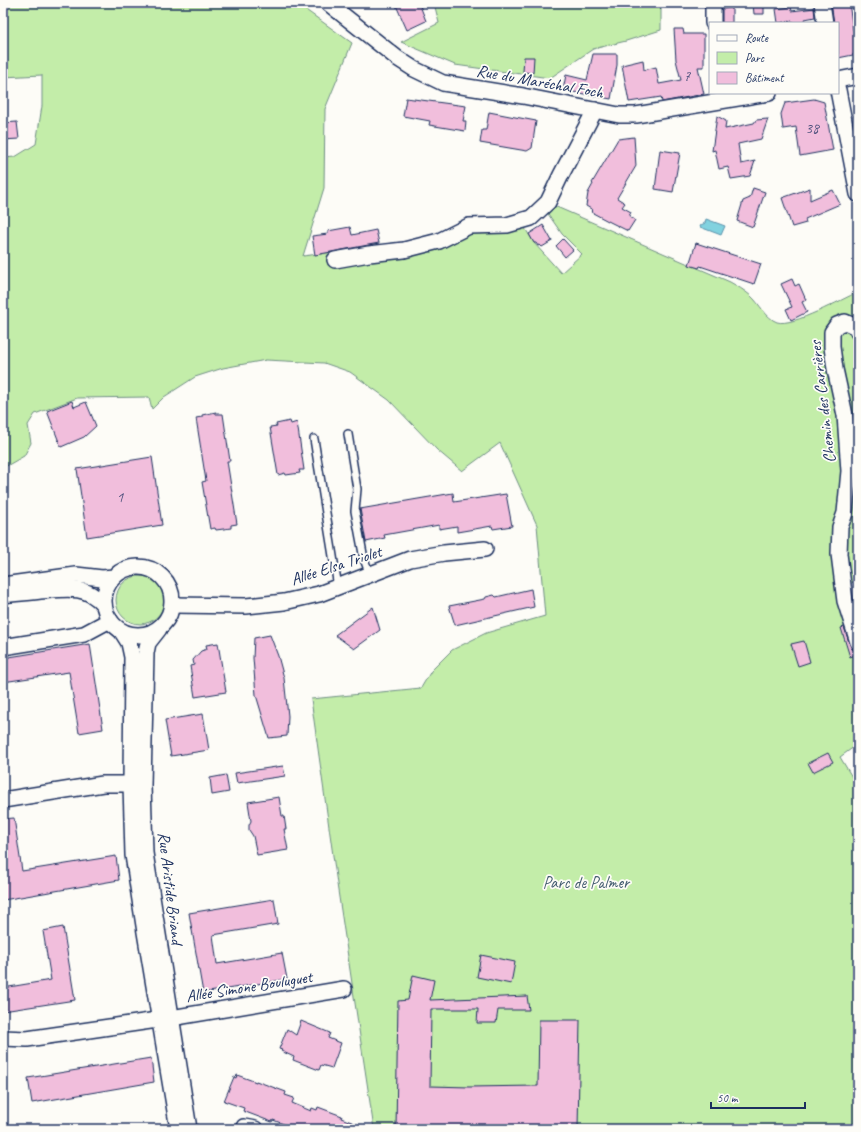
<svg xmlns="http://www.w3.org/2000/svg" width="861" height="1132" font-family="Caveat,sans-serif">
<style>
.green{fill:#c3eda9;stroke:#6f8e84}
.water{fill:#82d2df;stroke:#5991ab}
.building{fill:#f1bedc;stroke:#1b2f5e}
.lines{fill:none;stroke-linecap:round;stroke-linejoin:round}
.service-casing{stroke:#1b2f5e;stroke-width:10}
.minor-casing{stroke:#1b2f5e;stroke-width:18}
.service{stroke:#fdfcf7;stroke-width:7}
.minor{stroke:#fdfcf7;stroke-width:15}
.labels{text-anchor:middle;stroke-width:3.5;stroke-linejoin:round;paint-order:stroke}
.number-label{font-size:15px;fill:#50537e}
.street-label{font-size:17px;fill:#1b2f5e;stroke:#fdfcf7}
.park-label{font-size:17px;fill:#455e71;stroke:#fdfcf7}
</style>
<rect width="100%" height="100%" fill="#fdfcf7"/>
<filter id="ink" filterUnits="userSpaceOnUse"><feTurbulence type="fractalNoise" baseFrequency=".025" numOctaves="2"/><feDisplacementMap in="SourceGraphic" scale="8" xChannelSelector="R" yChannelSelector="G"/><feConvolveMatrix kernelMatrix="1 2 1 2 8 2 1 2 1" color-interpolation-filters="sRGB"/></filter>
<g filter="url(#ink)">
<!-- green -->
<g class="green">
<path d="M3 3H296L352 43 325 109 324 188 303 256 412 242 472 231 523 225 534 243 561 273 582 254 562 234 546 211 552 205 730 282C737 286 744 290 751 296 759 303 766 318 777 322 793 327 842 299 858 292V576L839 598 858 651V744L840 757 858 787V1129H374L337 884 311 699 421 688 431 671 452 650 486 633 545 616 537 525 500 443 462 471 437 450 389 400 350 372 324 363 266 360 223 368 195 377 164 397 152 409 149 397 77 398 35 414 28 425 31 443 24 456 3 468V158L15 157 36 144 42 106V75L3 77Z"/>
<polygon points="434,3 661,3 661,30 626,41 593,49 550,78 455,65 401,42 439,23"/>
<circle cx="140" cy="600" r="24"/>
</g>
<!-- water -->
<polygon class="water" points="706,219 725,226 721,235 700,227 701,225 705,223"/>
<!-- building -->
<g class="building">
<polygon points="395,3 419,3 426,21 407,30"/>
<polygon points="764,3 764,14 754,14 753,4"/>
<polygon points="831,3 849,3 853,30 858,29 858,54 838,58 838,23 834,23"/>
<polygon points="791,7 792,11 814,8 815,17 805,19 806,23 792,23 792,21 778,23 776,9"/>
<polygon points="732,8 732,23 722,23 722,9"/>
<polygon points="674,29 683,29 684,34 704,34 704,67 698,67 704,94 662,102 661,97 629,102 622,65 643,60 644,70 656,67 659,84 681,80 676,60"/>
<polygon points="593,54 617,54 617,65 611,99 563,90 566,75 587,80"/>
<polygon points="524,57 534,57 533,73 523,72"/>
<polygon points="406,98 466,106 463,121 466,121 465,131 429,125 430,121 403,116"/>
<polygon points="814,99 824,102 833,150 800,156 796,127 783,129 781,114 785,103"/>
<polygon points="489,112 536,121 532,148 527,151 480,143 482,130 486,130"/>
<polygon points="717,116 726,121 725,129 754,123 756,120 768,119 761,139 738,144 741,164 755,161 750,176 731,179 728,167 719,169 715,150 712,151"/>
<polygon points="17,122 19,139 3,140 3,123"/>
<polygon points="634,137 636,166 617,198 625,203 622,207 631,212 629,216 635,220 628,231 608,221 591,212 593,210 586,206 588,193 593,184 592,183 618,139"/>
<polygon points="660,150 680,153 673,192 655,189"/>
<polygon points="753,188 765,192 753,227 737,221 743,201 750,198"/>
<polygon points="810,188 810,200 833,190 840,204 805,219 806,223 792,227 782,198"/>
<polygon points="543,225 552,241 542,247 540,245 538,246 536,243 534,243 529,234"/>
<polygon points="350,227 352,235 376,230 379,243 315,255 312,236 328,234 328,231"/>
<polygon points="563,239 573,250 565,257 556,246"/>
<polygon points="696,243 761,264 754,284 700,266 699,268 689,265"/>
<polygon points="792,279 795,286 799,284 806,300 802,302 807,312 791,320 786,309 792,307 781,284"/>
<polygon points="72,401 74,407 86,402 96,426 84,437 61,447 47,411"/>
<polygon points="216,412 216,414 223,414 230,461 227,461 237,524 231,525 231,528 216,530 215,528 210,529 202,482 206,481 196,418 202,417 202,415"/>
<polygon points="290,421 291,424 297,422 304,470 299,470 300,473 286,475 285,473 278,475 270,427 277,426 276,424"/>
<polygon points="152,457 162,525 87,537 77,469"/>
<polygon points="453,493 454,502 506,494 512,526 493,529 492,526 457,532 457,526 439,529 439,525 384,535 385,538 366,542 360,509"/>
<polygon points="531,589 534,607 455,625 449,606 485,599 486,597 494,595 496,597"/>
<polygon points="373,607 380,630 354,649 335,635"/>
<polygon points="844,627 850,645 852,649 858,651 858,654 850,657 841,628"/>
<polygon points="270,635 278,656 284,678 288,716 287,736 269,738 256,695 253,658 254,638"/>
<polygon points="804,641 810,662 798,666 791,644"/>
<polygon points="218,643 226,692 195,697 190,666 194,665 193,660 201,651 207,649 206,645"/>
<polygon points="90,644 103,729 79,733 69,672 3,682 3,658"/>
<polygon points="203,714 209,750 171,756 165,720"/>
<polygon points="828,753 833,762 813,772 808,763"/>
<polygon points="283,766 285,776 237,783 235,773"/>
<polygon points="226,775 229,792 212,795 210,778"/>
<polygon points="279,797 282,816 284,816 286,829 284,829 288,850 257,855 253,836 249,830 249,825 251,821 248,802"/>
<polygon points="14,818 22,871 116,856 119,880 3,900 3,819"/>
<polygon points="274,899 278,924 213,935 217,964 282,953 287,979 203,993 189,913"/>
<polygon points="63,927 75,1000 3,1011 3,988 51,980 43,931"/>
<polygon points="481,955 515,962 511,984 477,977"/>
<polygon points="413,975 434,980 430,1000 527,996 529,1010 498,1010 496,1023 477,1023 478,1009 431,1009 430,1086 469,1087 538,1086 539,1020 580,1020 578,1129 396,1129 398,1001 408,1000"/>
<polygon points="301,1021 330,1033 328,1038 341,1043 332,1068 321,1065 319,1070 293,1060 294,1057 281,1051 282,1050 279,1049 287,1029 296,1035"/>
<polygon points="151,1058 154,1082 32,1103 28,1078"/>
<polygon points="237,1075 256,1082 256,1081 286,1092 285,1095 294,1098 292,1103 311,1111 312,1108 317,1110 318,1107 342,1116 341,1118 367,1128 367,1129 297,1129 273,1120 272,1122 243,1111 244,1108 224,1101 234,1077 236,1078"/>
</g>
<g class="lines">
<!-- service casing -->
<g class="service-casing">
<g id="service">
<polyline points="348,434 357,489 355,511 364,559 370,575"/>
<polyline points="314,439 338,587"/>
</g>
</g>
<!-- minor casing -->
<g class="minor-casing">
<g id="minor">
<polyline points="328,3 397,58 414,69 443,83 523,96 619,115 636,115 769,93"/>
<polyline points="822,3 825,23"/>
<polyline points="713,23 713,3"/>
<polyline points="838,80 858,76"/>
<polyline points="838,90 858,194"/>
<polyline points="335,260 369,254 404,250 439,241 469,226 507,225 531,218 548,202 561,175 595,110"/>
<polyline points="858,332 856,327 845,322 837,325 832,332 832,347 835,369 845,415 849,471 845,513 840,527 839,554 845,601 858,642"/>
<circle cx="138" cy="601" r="34"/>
<polyline points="3,585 76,575 102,578 114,577"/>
<path d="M3 595C15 593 28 593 40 591 65 589 86 584 104 605"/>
<polyline points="173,605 246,606 284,602 319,594 410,559 444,553 485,549"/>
<polyline points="159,629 148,643 146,653 143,785 145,853 189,1129"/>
<polyline points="122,632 129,643 132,657 131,784 133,855 145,932 178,1129"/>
<polyline points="3,647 84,634 110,620"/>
<polyline points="3,800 103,784 140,784"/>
<polyline points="3,1038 27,1039 171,1018 344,989"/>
<polyline points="243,1129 244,1127 255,1129"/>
</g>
</g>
<!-- service -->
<use href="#service" class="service"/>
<!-- minor -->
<use href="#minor" class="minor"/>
</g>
</g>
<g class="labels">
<!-- number labels -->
<g class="number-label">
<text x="687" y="81">7</text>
<text x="812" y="133">38</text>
<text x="120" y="502">1</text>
</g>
<!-- street labels -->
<g class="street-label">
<text transform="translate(540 81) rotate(10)" y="6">Rue du Maréchal Foch</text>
<text transform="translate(822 402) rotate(-97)" y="6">Chemin des Carrières</text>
<text transform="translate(336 565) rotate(-18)" y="6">Allée Elsa Triolet</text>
<text transform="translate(171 888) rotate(83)" y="6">Rue Aristide Briand</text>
<text transform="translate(249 986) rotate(-9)" y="6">Allée Simone Bouluguet</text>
</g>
<!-- park labels -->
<g class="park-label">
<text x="586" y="888">Parc de Palmer</text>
</g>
</g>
<!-- margin -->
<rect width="861" height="1132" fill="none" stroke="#fdfcf7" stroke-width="16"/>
<rect x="8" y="8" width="845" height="1116" fill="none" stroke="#1b2f5e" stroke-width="1.5" filter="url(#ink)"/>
<!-- legend -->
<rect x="709" y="22" width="130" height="72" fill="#fdfcf7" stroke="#a3aaba"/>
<rect x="717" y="35" width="20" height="6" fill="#fdfcf7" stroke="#a3aaba"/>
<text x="745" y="42" font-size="12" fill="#1b2f5e">Route</text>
<rect x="717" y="52" width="20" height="12" fill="#c3eda9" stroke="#a3aaba"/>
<text x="745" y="62" font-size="12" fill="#1b2f5e">Parc</text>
<rect x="717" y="72" width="20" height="12" fill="#f1bedc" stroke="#a3aaba"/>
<text x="745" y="82" font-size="12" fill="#1b2f5e">Bâtiment</text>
<!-- scale -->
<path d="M711 1102v6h94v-6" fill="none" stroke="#1b2f5e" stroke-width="2"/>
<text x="717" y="1102" font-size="12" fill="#1b2f5e" stroke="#fdfcf7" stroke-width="3" paint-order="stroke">50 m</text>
</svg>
